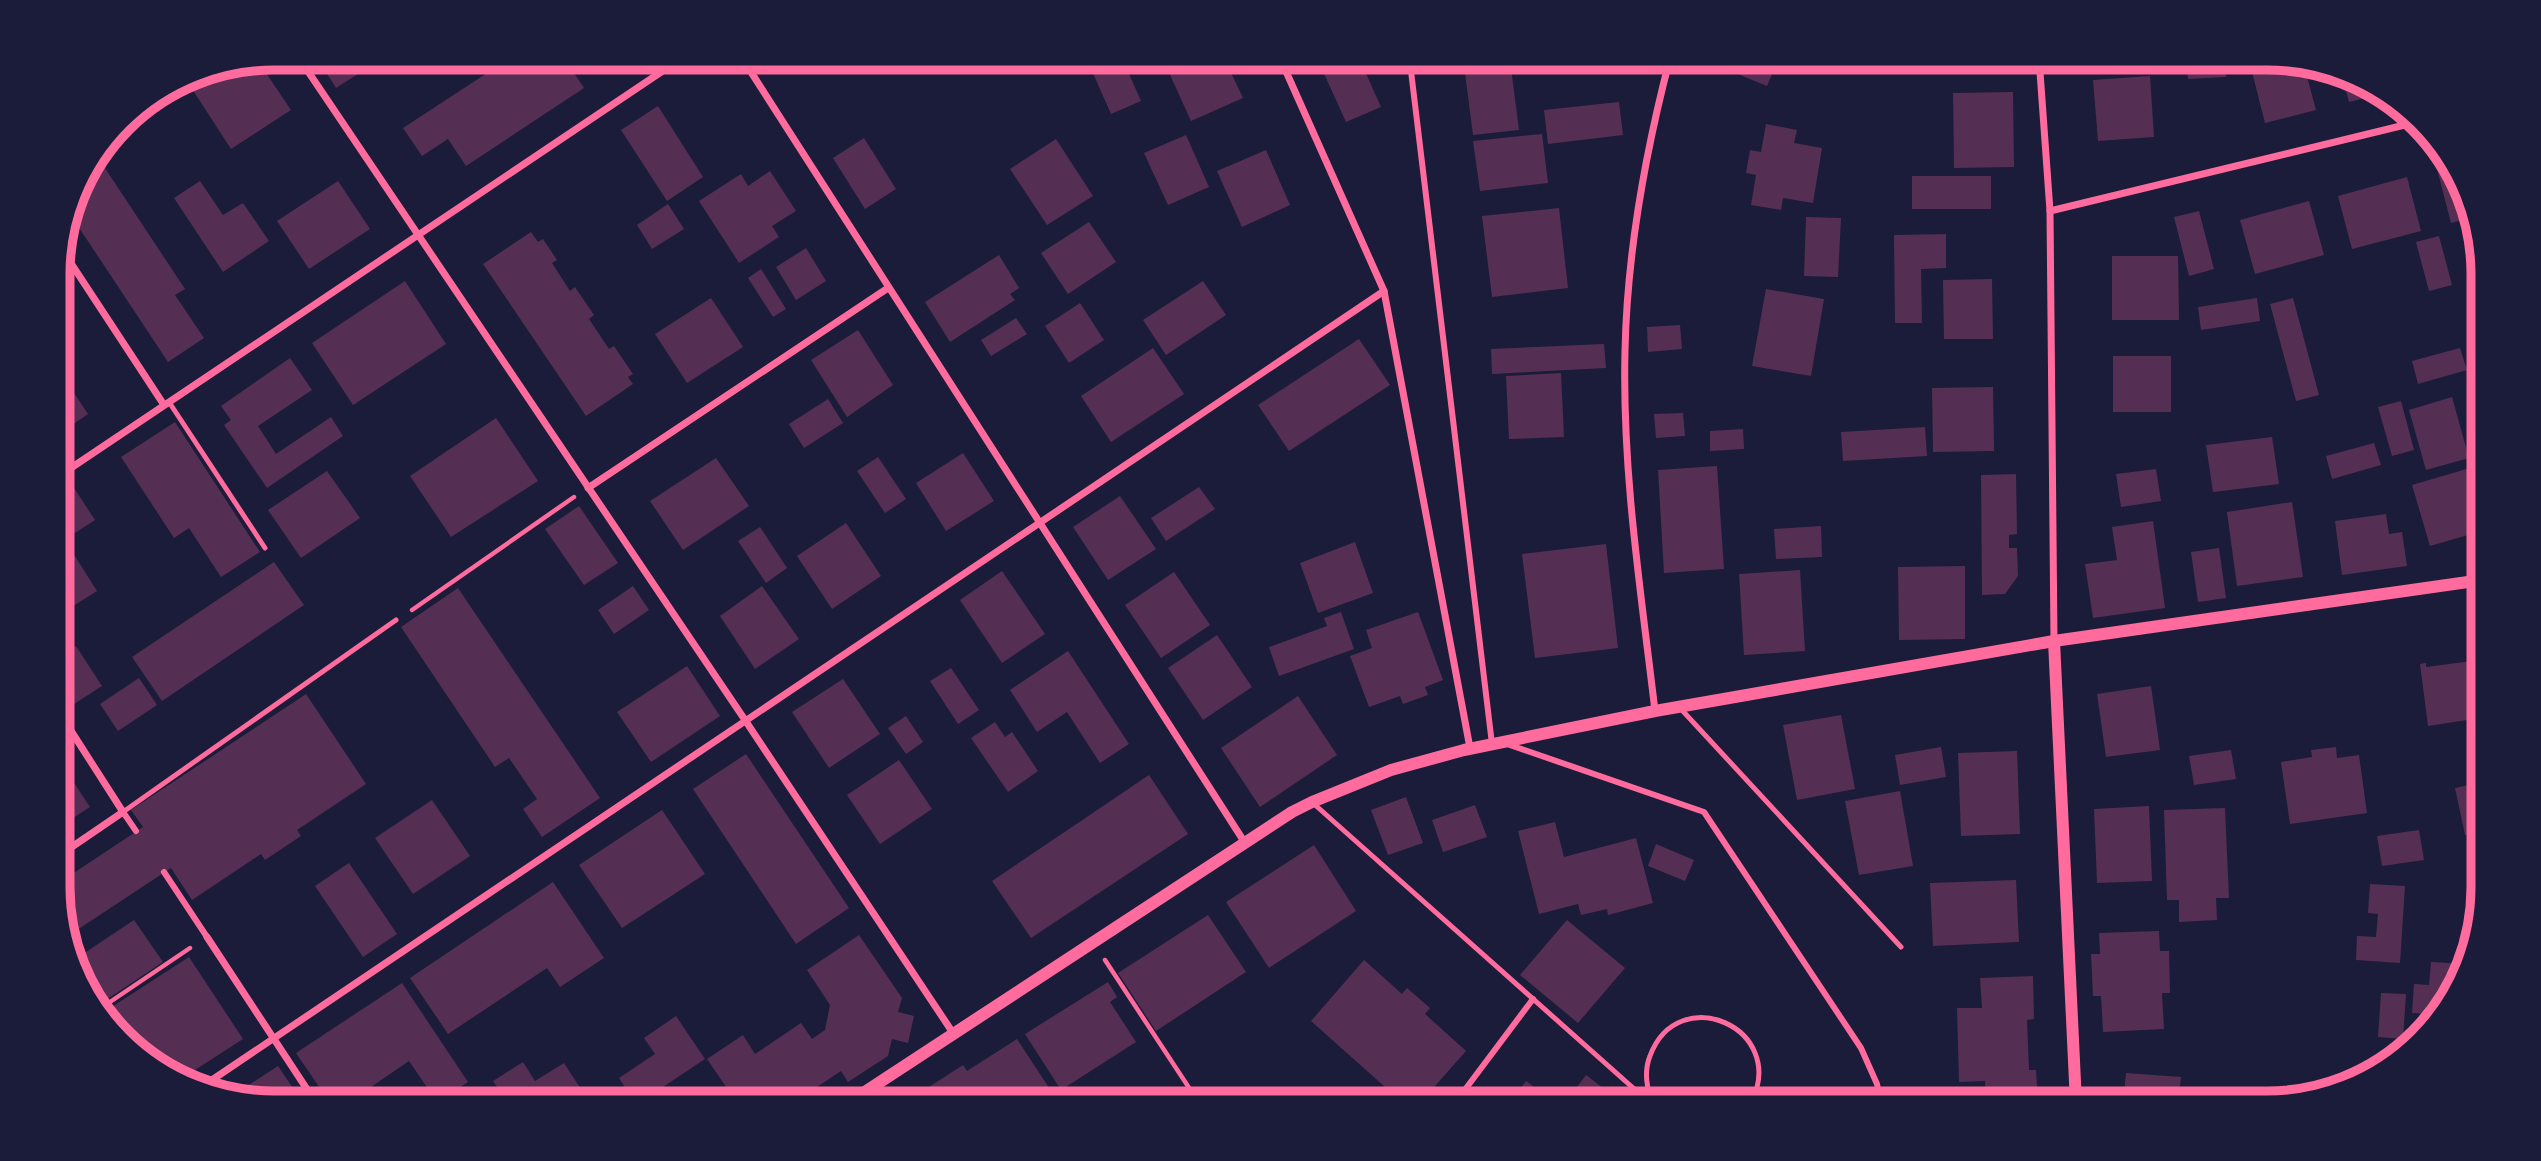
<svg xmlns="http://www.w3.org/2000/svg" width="2541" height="1161" font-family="'Fira Sans Condensed',sans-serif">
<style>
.building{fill:#542f53}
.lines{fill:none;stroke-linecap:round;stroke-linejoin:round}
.path{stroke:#ff6b9d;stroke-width:4.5}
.service{stroke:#ff6b9d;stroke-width:5}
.pedestrian{stroke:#ff6b9d;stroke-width:6}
.minor{stroke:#ff6b9d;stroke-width:7}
.tertiary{stroke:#ff6b9d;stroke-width:12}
.rim{fill:none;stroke:#ff6b9d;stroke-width:9}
</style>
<rect width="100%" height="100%" fill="#1b1b3a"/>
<!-- building -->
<g class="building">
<polygon points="317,58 383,58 336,88"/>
<polygon points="510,58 564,58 584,88 466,166 448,139 422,156 403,128"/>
<polygon points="786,58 820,58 796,73"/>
<polygon points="1104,58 1122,58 1141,101 1111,114 1089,64"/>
<polygon points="1186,58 1224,58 1243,98 1191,121 1166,66"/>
<polygon points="1342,58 1359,58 1381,107 1346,122 1321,67"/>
<polygon points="1715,58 1779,58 1767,86 1713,64"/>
<polygon points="2186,58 2225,58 2226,77 2188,79"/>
<polygon points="2271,59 2288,62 2290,72 2305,69 2316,110 2265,123 2250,64"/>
<polygon points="258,61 291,110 231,149 185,78 192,74"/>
<polygon points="1511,68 1519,130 1473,135 1465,73"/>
<polygon points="2341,73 2350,74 2377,95 2349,102"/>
<polygon points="2150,76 2154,137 2098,141 2093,80"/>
<polygon points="2013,92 2014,167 1954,168 1953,93"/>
<polygon points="1619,102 1623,135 1548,144 1544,110"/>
<polygon points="658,106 703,177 667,201 621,130"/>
<polygon points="1766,124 1797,130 1794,143 1822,148 1813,203 1783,198 1781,210 1751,205 1756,175 1746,173 1750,150 1761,152"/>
<polygon points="1542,134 1548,183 1480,191 1473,141"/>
<polygon points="1186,135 1209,187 1168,205 1144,153"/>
<polygon points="864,138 896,189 865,209 833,158"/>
<polygon points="1056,139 1093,196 1047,225 1010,169"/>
<polygon points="1266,150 1290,205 1242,227 1217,171"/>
<polygon points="97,156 185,289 175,295 204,338 168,362 70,214 80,179"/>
<polygon points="2448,166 2470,218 2451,223 2437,169"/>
<polygon points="770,171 796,211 772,226 779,237 739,263 699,201 741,174 748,186"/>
<rect x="1912" y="176" width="79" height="33"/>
<polygon points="2407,177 2421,231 2352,249 2338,196"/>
<polygon points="200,181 223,215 243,203 269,241 223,272 174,198"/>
<polygon points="338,181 370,229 309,269 277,221"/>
<polygon points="2309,201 2324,255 2255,274 2240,220"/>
<polygon points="668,204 684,229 652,249 637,225"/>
<polygon points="1559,208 1568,288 1492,297 1482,216"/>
<polygon points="2199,211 2214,269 2189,276 2174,217"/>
<polygon points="1806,217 1841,218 1838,277 1804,276"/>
<polygon points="1089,222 1116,262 1068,294 1041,253"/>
<polygon points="531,232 538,242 543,239 557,260 552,263 570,291 575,287 594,315 589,319 609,349 614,346 633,374 628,377 633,384 586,416 483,264"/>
<polygon points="1946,234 1946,268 1921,269 1922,323 1895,323 1894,235"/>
<polygon points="2439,236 2452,285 2429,291 2416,242"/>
<polygon points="806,248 826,281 796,300 776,267"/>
<polygon points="999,255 1019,288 1010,294 1015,300 950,342 925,302"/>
<polygon points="2112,256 2178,256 2179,320 2112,320"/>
<polygon points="761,269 786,309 773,317 748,278"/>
<polygon points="1992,279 1993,339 1944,339 1943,280"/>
<polygon points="405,281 446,344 353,405 312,343"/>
<polygon points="1203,281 1226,315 1166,355 1143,320"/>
<polygon points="1766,289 1824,299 1811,376 1752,366"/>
<polygon points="711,298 743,347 687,383 655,334"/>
<polygon points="2257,298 2260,321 2201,330 2198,307"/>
<polygon points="2293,298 2319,395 2296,401 2270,304"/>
<polygon points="1080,303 1104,340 1069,363 1045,326"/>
<polygon points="2482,310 2482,350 2477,351 2467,314"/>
<polygon points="1016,318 1027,334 991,356 981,340"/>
<polygon points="1680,325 1682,349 1648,352 1647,327"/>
<polygon points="858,330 893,385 847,417 811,360"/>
<polygon points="1359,339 1390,385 1289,451 1258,405"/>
<polygon points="1604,344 1606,368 1492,374 1491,349"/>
<polygon points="1153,348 1184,394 1111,442 1081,396"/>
<polygon points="2460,348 2467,370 2418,384 2412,361"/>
<rect x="2113" y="356" width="58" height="56"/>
<polygon points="290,358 312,390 258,426 276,454 331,417 343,436 267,488 224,425 231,420 221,406"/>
<polygon points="58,369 88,414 59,434"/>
<polygon points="1561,373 1564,437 1509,439 1506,376"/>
<polygon points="1993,387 1994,451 1933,452 1932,388"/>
<polygon points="2452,397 2469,458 2426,470 2409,410"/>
<polygon points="828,399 843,423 804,448 789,424"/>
<polygon points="2401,401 2414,450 2392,456 2378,407"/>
<polygon points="1683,413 1685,436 1656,438 1654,414"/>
<polygon points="496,418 538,481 451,537 410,476"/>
<polygon points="175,422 260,552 221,577 189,528 174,538 121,457"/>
<polygon points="1925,427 1927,456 1843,461 1841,432"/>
<polygon points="1743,429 1744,449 1710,451 1710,431"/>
<polygon points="2272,437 2279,484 2213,492 2206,445"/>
<polygon points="2374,443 2381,465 2332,479 2326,456"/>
<polygon points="963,453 994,501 946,531 916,483"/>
<polygon points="878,457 906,499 885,513 857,471"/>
<polygon points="716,458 749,506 683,550 650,501"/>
<polygon points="1717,466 1724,569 1664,573 1658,470"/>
<polygon points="2470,468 2482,510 2482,531 2430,546 2412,485"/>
<polygon points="2156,469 2161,501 2121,507 2116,474"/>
<polygon points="327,471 360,518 301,558 268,510"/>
<polygon points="2016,474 2017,534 2009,535 2009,548 2017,548 2018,576 2005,594 1982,595 1981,475"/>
<polygon points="1199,487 1215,509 1166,541 1151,518"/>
<polygon points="74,488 95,520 75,533 59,508 59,498"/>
<polygon points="1120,496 1156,549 1108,580 1073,527"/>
<polygon points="2292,502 2303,577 2237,586 2227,512"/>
<polygon points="579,506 618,563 584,585 545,529"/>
<polygon points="2386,514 2389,534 2402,532 2407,566 2342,575 2335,521"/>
<polygon points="2153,521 2165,608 2093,618 2085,564 2117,560 2112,527"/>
<polygon points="846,523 881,576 832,609 797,556"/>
<polygon points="1821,526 1822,557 1776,559 1774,529"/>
<polygon points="760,527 787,568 766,583 738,541"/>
<polygon points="59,531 97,591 59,615"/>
<polygon points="1355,542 1373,593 1318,613 1300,563"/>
<polygon points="1606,544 1618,648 1535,658 1522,554"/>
<polygon points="2219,548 2226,598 2198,602 2191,552"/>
<polygon points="274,562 304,605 162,701 132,657"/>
<polygon points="1965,566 1965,639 1899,640 1898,567"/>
<polygon points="1800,570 1805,651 1744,655 1739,574"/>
<polygon points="1002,571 1045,634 1002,663 960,600"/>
<polygon points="1174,572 1210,625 1161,658 1125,605"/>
<polygon points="633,586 649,610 614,634 598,610"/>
<polygon points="762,586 799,639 755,669 720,616"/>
<polygon points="458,588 600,798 542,837 523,809 537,799 509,758 495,767 401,627"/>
<polygon points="1341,612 1354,649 1279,676 1269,647 1327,626 1324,618"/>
<polygon points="1418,612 1443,680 1425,687 1428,695 1403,704 1400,696 1369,707 1350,656 1372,648 1366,630"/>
<polygon points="1217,635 1252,687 1203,720 1168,668"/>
<polygon points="76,646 102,686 71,706 59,688 59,656"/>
<polygon points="1068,651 1129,744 1100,763 1067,712 1037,732 1010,690"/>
<polygon points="2472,661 2480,718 2428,726 2420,664 2426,663 2426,667"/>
<polygon points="687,666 720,716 651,762 617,712"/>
<polygon points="951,668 979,710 958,724 930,681"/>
<polygon points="139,678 157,705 118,731 100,704"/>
<polygon points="843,679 880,734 829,768 792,712"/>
<polygon points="2151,686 2160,750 2106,757 2097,694"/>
<polygon points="306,694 366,784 297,830 301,836 265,860 261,854 192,900 171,868 68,936 60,915 60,882 143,827 131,810"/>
<polygon points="1298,696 1337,755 1260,807 1221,748"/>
<polygon points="1841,715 1855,789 1797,800 1783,725"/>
<polygon points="906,716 923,742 906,754 888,728"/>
<polygon points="995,722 1005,737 1012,732 1038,771 1008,792 971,738"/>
<polygon points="1941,747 1946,777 1900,785 1895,755"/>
<polygon points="2336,747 2337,758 2359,755 2367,813 2290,824 2281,762 2312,757 2311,750"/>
<polygon points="2231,750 2236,779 2194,785 2189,756"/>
<polygon points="2017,751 2020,834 1961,836 1958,753"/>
<polygon points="746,754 849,908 796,944 693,789"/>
<polygon points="59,760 90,807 59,827"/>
<polygon points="899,760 932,809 880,844 847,795"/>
<polygon points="1149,775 1188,834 1031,938 992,881"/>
<polygon points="2483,782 2483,831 2465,835 2455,788"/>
<polygon points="1900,791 1913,866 1859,875 1845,801"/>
<polygon points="1406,797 1423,843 1388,855 1371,810"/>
<polygon points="432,800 470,856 413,894 375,838"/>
<polygon points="1475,805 1487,837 1443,852 1432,820"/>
<polygon points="2149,806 2152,881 2097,883 2094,809"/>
<polygon points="2225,808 2229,898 2216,898 2217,920 2179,922 2179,900 2167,900 2164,810"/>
<polygon points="662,810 705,874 622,928 579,865"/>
<polygon points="1555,822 1564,857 1636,838 1653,903 1608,915 1607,909 1581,915 1578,904 1539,914 1518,831"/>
<polygon points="2419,830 2424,860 2382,866 2377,836"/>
<polygon points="1656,844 1694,860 1685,881 1648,866"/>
<polygon points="1314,845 1356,911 1269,968 1226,902"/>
<polygon points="349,863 397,934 363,957 315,886"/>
<polygon points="2016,880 2019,942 1933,946 1930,883"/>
<polygon points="553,882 604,958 560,987 547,968 448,1034 410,978"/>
<polygon points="2370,884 2405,886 2400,963 2356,960 2357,936 2376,937 2378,914 2368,913"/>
<polygon points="1208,915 1246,972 1156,1031 1118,973"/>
<polygon points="134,920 163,962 97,1006 77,958"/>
<polygon points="1567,920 1625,968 1578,1023 1520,975"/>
<polygon points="2159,931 2160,951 2169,951 2170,993 2162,993 2164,1029 2103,1032 2101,996 2093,996 2091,954 2100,954 2099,933"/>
<polygon points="859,935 902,998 898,1012 914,1016 908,1043 892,1039 888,1056 848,1082 841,1071 793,1103 779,1103 770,1089 750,1103 737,1103 707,1059 743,1035 755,1054 801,1023 812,1039 825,1030 830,1005 807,970"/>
<polygon points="189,957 243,1039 181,1079 122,1034 107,1010"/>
<polygon points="1364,960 1402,994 1407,988 1430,1008 1425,1014 1466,1051 1420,1103 1403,1103 1311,1021"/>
<polygon points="2431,962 2468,964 2438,1019 2426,1030 2427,1014 2412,1013 2414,984 2429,985"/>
<polygon points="2033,976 2034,1019 2027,1020 2029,1070 2036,1070 2038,1103 1986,1103 1985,1081 1959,1082 1957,1008 1982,1008 1980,978"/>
<polygon points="1108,982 1117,997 1110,1002 1136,1042 1061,1090 1025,1034"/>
<polygon points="402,983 468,1082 437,1102 409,1061 368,1089 378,1103 330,1103 296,1053"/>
<polygon points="2381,993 2406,994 2403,1039 2378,1037"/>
<polygon points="676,1016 705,1059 639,1103 635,1103 619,1078 655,1054 644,1038"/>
<polygon points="1017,1039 1059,1103 904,1103 963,1065 967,1071"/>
<polygon points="523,1062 535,1081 564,1063 590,1103 508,1103 493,1081"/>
<polygon points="278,1066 303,1103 274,1103 233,1095"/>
<polygon points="2126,1073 2181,1077 2178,1103 2123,1103"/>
<polygon points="1586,1075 1608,1092 1611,1086 1634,1103 1565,1103"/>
<polygon points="1526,1081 1556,1103 1510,1103"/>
</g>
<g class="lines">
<!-- path -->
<g class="path">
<polyline points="412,610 574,497"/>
<polyline points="1105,960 1199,1103"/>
<polyline points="102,1016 104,1006 190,948"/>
</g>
<!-- service -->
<g class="service">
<polyline points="169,402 265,548"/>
<polyline points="1680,708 1901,947"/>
<polyline points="1314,804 1650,1103"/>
<polyline points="123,812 396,620"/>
<path d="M1654 1103C1646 1090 1644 1071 1650 1056 1678 980 1789 1028 1751 1103"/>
</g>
<!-- pedestrian -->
<g class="pedestrian">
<polyline points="1412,58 1411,71 1492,744"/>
<polyline points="1507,744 1704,812 1861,1048 1877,1084 1881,1103"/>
<polyline points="123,812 136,831"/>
<polyline points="164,872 207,937"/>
<polyline points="1455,1103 1533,999"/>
</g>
<!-- minor -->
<g class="minor">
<polyline points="299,58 745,720 953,1033"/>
<polyline points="742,58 1245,843"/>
<polyline points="1280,58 1384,291 1470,748"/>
<polyline points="2039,58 2050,211 2054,641"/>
<polyline points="2050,211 2413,123"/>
<polyline points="61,248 164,405"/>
<polyline points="59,476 682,58"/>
<polyline points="588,488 888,288"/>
<path d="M1655 711C1641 592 1622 472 1625 351 1627 252 1645 154 1670 58"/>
<polyline points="59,712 123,812 60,855"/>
<polyline points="207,937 316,1103"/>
<polyline points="200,1088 1384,291"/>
</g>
<!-- tertiary -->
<g class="tertiary">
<polyline points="2054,641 2076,1103"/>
<polyline points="848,1103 1292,812 1312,802 1391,770 1464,750 1655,711 2054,641 2482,580"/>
</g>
</g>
<!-- crop -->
<path d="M0 0H2541V1161H0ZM274 70H2267A204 204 0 0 1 2471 274V887A204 204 0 0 1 2267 1091H274A204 204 0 0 1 70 887V274A204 204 0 0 1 274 70Z" fill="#1b1b3a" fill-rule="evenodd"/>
<path class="rim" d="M274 70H2267A204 204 0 0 1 2471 274V887A204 204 0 0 1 2267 1091H274A204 204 0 0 1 70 887V274A204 204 0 0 1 274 70Z"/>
</svg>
